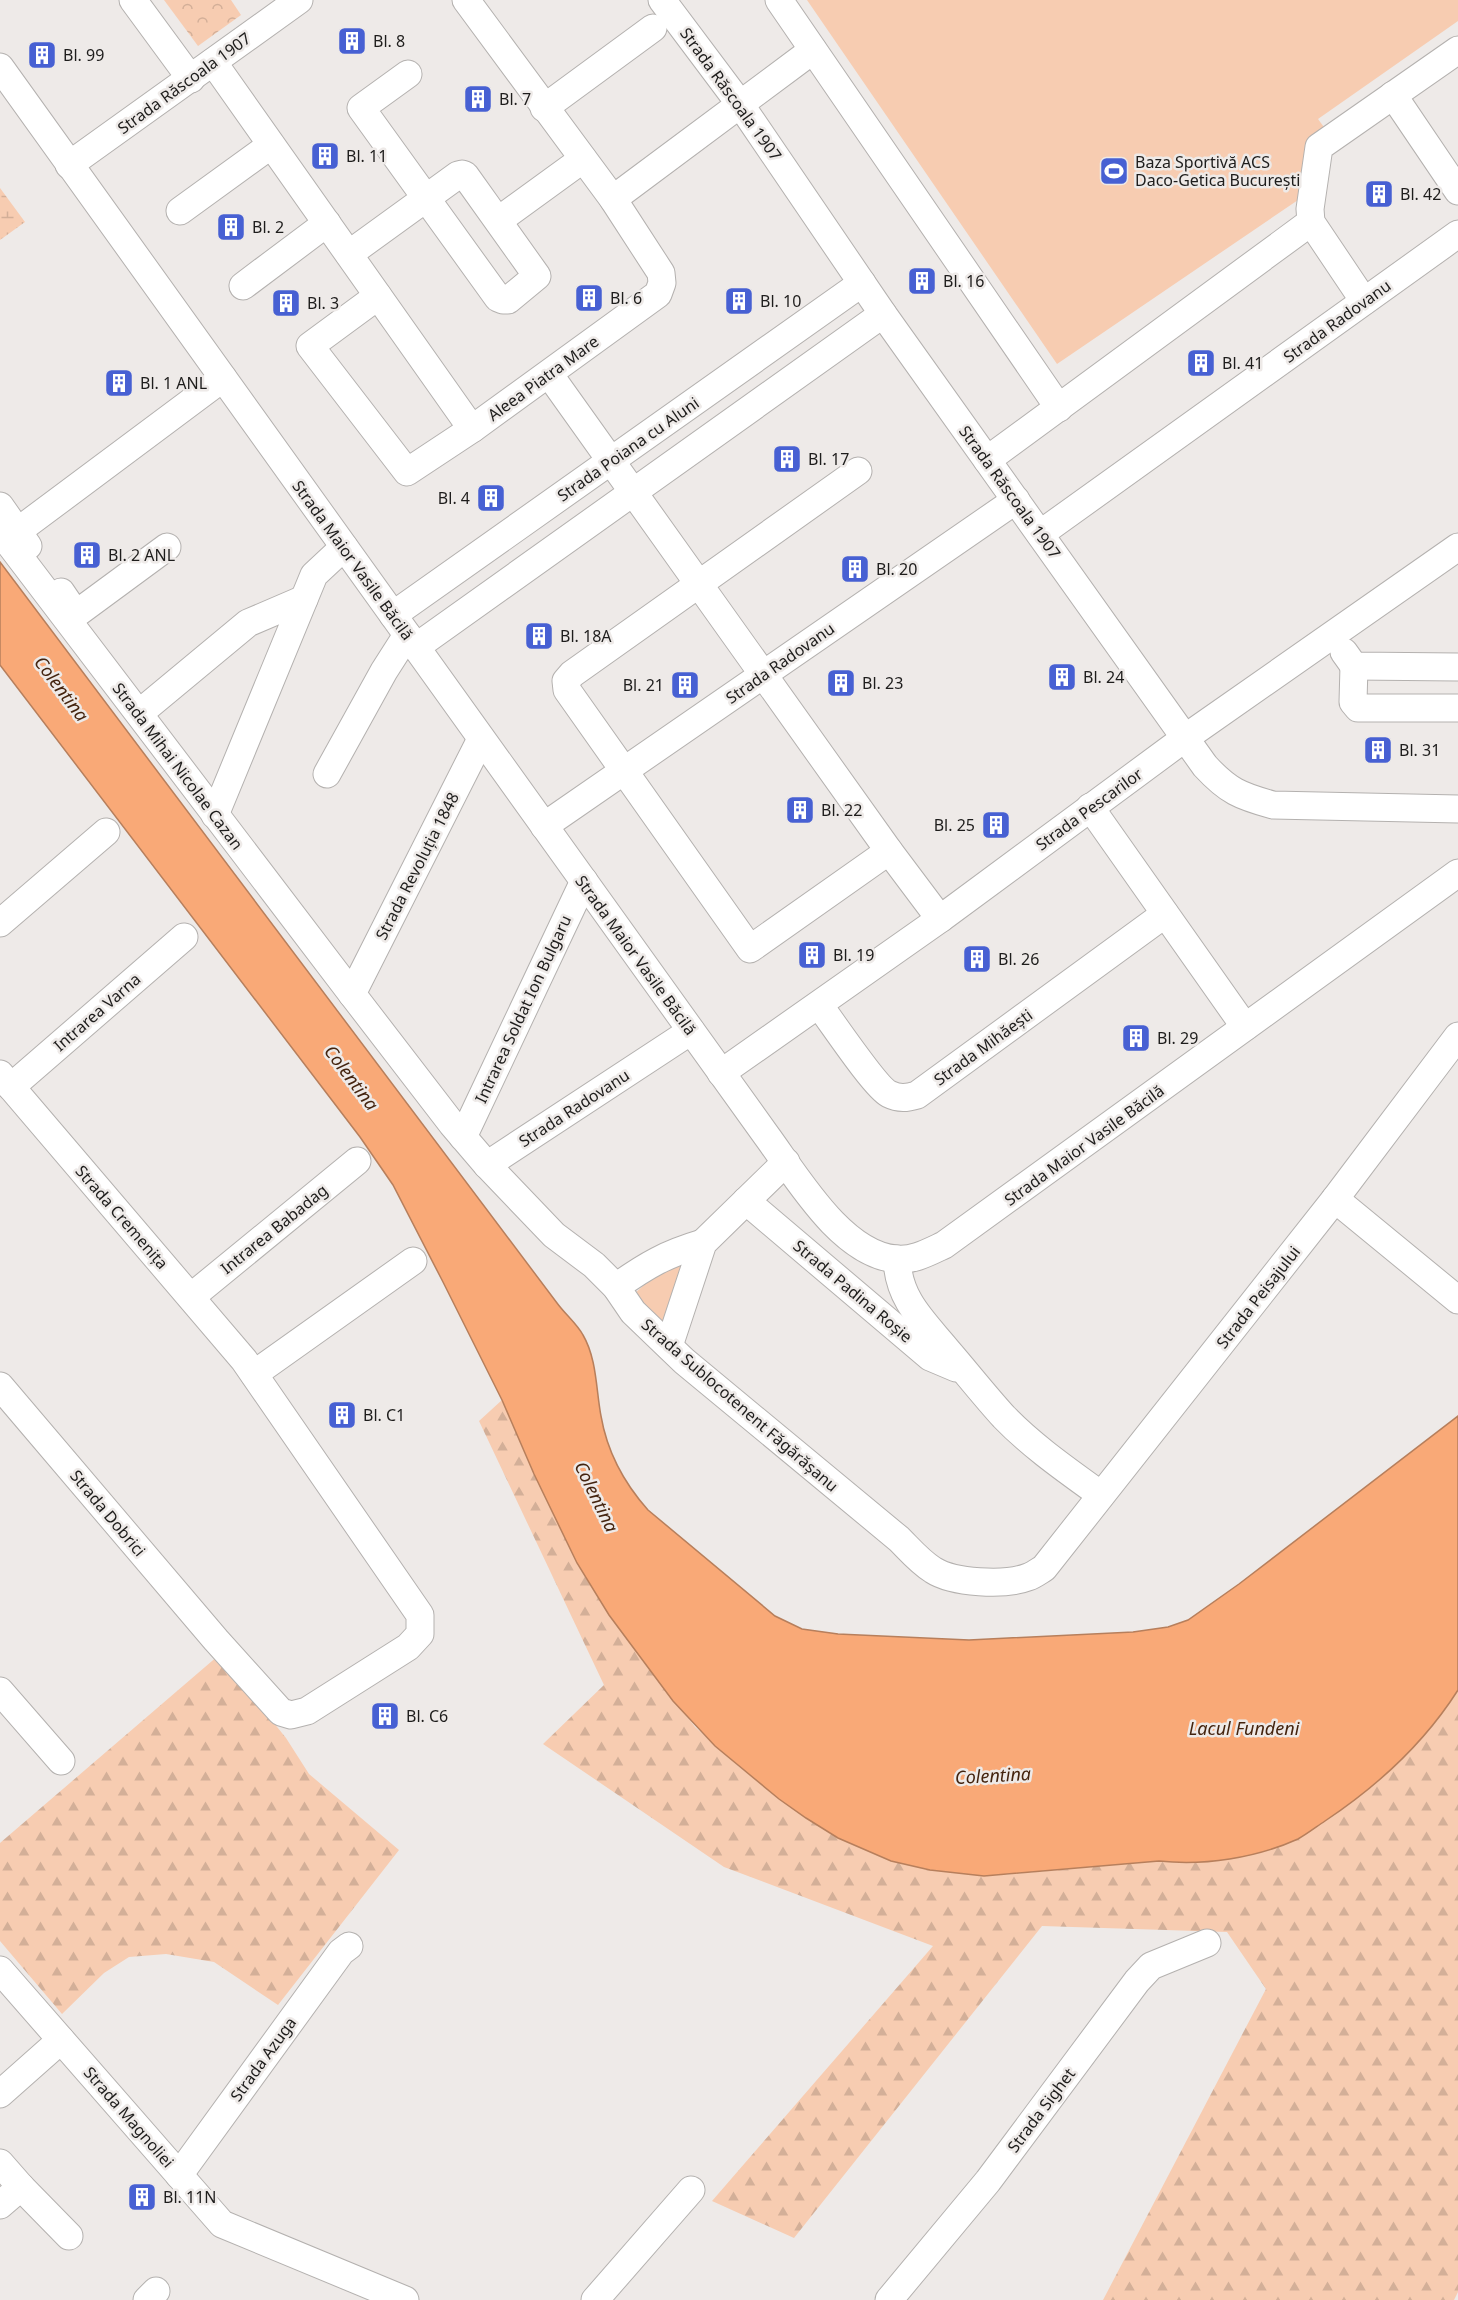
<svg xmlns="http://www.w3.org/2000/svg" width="1458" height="2300" font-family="'Noto Sans',sans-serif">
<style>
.grass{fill:#f7ccb1}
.forest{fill:url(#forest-firs)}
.wetland{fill:url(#wetland-marsh)}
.park{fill:url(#park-crowns)}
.water{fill:#f9a977;stroke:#b77f5c;stroke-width:1.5}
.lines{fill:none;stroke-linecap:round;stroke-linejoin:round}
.minor-casing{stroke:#b4b1af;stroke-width:29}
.minor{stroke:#fff;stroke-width:27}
.labels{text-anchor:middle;stroke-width:5;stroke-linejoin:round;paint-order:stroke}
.poi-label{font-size:16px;fill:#1e1d1c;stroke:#eeeae8;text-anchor:start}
.street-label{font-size:16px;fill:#1e1d1c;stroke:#eeeae8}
.water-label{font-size:18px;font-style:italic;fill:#44240f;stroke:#eeeae8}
</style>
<defs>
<pattern id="forest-firs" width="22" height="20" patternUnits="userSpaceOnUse" patternTransform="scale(1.5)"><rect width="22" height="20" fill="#f7ccb1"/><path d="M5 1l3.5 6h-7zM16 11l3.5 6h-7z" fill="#d3af98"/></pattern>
<pattern id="wetland-marsh" width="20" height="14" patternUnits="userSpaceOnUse" patternTransform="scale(1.5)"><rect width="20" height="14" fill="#f7ccb1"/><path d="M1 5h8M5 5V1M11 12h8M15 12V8" fill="none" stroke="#d3af98"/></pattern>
<pattern id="park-crowns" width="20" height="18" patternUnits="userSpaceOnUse" patternTransform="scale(1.5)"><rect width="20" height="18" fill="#f7ccb1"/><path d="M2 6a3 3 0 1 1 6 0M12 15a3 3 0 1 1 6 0" fill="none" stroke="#d3af98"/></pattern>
</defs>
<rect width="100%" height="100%" fill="#eeeae8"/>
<!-- grass -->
<g class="grass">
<polygon points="807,0 1458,0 1458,21 1318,119 1326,130 1301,198 1057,364"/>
<polygon points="668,1263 681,1263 683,1266 664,1324 632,1296"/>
</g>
<!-- forest -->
<g class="forest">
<polygon points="502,1400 534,1474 577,1563 609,1615 695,1727 738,1766 806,1818 838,1838 891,1861 949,1872 1002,1875 1159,1861 1180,1863 1199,1862 1230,1858 1278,1847 1402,1759 1449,1704 1458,1690 1458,2292 1454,2300 1103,2300 1266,1989 1227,1932 1042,1926 794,2238 712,2201 933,1946 724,1867 543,1744 604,1685 479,1421"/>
<polygon points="219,1655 286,1738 309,1774 399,1850 278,2005 214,1962 166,1954 129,1957 104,1973 62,2014 0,1941 0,1843"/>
</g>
<!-- wetland -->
<polygon class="wetland" points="0,188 25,222 0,240"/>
<!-- park -->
<polygon class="park" points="164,0 231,0 241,15 198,46"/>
<!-- water -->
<path class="water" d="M0 562 557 1303C565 1314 577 1324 583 1335 597 1359 596 1390 601 1416 607 1451 624 1483 648 1510L775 1616 802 1629 838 1634 969 1640 1133 1632 1168 1627 1188 1620 1239 1584 1458 1416V1690C1425 1742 1376 1787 1325 1821 1316 1827 1307 1834 1298 1839 1256 1858 1204 1866 1159 1861L984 1876 930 1870 891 1861 838 1838 806 1818 779 1799 715 1746 673 1701 609 1615 577 1563 534 1474 502 1400 443 1282 393 1185 360 1137 0 665Z"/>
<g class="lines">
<!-- minor casing -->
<g class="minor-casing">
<g id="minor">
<polyline points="133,0 191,79"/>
<path d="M662 0 740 104 883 314 1205 766C1228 791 1240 796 1273 805L1458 809"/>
<polyline points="779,0 1059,408"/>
<polyline points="213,62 472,429"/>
<path d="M0 67 766 1135C797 1177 841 1254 896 1259 913 1261 929 1252 944 1245L1458 873"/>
<polyline points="1393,95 1458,191"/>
<polyline points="544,108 653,28"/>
<polyline points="69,165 299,0"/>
<polyline points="613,199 813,50"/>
<polyline points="180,211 271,145"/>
<polyline points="499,220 583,159"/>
<polyline points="349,254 458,175 462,174 465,175 537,276 508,300 503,300 498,298 361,108 408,74"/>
<polyline points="243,286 327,223"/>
<polyline points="378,296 310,346 407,472 472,429 658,294 662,283 661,273 613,199 466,0"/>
<polyline points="1364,301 1311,222 1310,209 1319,147 1458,50"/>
<polyline points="549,374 889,851 940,919"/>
<polyline points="987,460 1311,222"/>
<polyline points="858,471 572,674 566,681 567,690 750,949 889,851"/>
<polyline points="0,506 28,546"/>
<polyline points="18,531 223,378"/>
<polyline points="1040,534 1458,234"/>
<path d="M5 538 352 994 452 1124 487 1165 554 1235 594 1265 616 1287 633 1312 684 1361 899 1539C910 1550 920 1562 933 1570 953 1583 1005 1586 1028 1577 1034 1575 1039 1571 1044 1568L1335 1199 1458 1036"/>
<polyline points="61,592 76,614 167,547"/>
<polyline points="393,615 862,283"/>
<polyline points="416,647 883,314"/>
<polyline points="1344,652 1354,666 1458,667"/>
<polyline points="1354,666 1353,702 1358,708 1458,708"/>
<polyline points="148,706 248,623 304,599"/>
<polyline points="327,774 384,671 407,635"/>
<polyline points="1090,807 1245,1027"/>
<polyline points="215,815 314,575 344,547"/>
<polyline points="544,826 1016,500"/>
<polyline points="0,923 106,832"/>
<polyline points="352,994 481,739"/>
<path d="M819 1005C832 1022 875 1087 889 1094 899 1099 907 1098 917 1095L1165 914"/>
<polyline points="721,1073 940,919 1185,738 1458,547"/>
<polyline points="0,1074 244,1360 420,1615 420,1634 408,1647 307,1711 291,1715 281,1712 216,1640 0,1386"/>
<polyline points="11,1087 184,937"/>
<polyline points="463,1137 584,881"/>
<polyline points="487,1165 691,1031"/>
<polyline points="1335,1199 1458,1300"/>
<polyline points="746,1201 930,1357 956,1368"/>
<path d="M897 1259C898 1299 923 1321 947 1350 966 1372 984 1395 1004 1417 1033 1447 1068 1471 1101 1495"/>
<path d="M616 1287C647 1265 666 1254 703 1243"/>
<polyline points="191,1297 357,1161"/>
<polyline points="669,1346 703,1243 786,1162"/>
<polyline points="254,1374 413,1261"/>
<polyline points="0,1691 61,1761"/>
<polyline points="0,1970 222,2224 405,2300"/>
<polyline points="0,2094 61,2040"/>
<polyline points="0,2163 21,2187"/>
<polyline points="179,2175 341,1952 349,1946"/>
<polyline points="0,2205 21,2187 69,2236"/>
<polyline points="147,2300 156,2291"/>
<polyline points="595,2300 691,2190"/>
<polyline points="889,2300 988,2181 1137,1981 1151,1966 1207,1943"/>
</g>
</g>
<!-- minor -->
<use href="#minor" class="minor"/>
</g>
<!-- icons -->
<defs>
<g id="building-square" transform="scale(1.5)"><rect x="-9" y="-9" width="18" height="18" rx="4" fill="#4760d3" stroke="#eeeae8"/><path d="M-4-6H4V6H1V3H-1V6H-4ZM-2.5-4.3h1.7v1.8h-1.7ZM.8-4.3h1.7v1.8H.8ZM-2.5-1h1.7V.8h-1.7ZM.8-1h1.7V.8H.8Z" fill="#fff"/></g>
<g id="stadium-square" transform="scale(1.5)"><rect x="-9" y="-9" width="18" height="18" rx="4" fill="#4760d3" stroke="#eeeae8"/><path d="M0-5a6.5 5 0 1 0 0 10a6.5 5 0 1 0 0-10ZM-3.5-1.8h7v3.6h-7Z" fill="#fff"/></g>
</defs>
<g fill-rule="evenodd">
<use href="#building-square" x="352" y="41"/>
<use href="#building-square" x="42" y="55"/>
<use href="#building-square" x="478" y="99"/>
<use href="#building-square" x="325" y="156"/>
<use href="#stadium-square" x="1114" y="171"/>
<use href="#building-square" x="1379" y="194"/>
<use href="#building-square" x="231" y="227"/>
<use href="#building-square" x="922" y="281"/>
<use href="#building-square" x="589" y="298"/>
<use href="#building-square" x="739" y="301"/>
<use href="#building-square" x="286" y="303"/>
<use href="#building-square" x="1201" y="363"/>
<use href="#building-square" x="119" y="383"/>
<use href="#building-square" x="787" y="459"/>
<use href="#building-square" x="491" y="498"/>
<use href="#building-square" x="87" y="555"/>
<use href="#building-square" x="855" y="569"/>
<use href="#building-square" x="539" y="636"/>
<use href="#building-square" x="1062" y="677"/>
<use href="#building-square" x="841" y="683"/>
<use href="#building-square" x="685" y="685"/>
<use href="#building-square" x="1378" y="750"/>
<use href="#building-square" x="800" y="810"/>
<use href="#building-square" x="996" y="825"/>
<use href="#building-square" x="812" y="955"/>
<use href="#building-square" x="977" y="959"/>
<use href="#building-square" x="1136" y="1038"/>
<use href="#building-square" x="342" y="1415"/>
<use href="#building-square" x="385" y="1716"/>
<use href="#building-square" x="142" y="2197"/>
</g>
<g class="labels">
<!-- poi labels -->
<g class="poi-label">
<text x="373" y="47">Bl. 8</text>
<text x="63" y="61">Bl. 99</text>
<text x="499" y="105">Bl. 7</text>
<text x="346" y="162">Bl. 11</text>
<text x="1135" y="168">Baza Sportivă ACS<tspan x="1135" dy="18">Daco-Getica București</tspan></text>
<text x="1400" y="200">Bl. 42</text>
<text x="252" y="233">Bl. 2</text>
<text x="943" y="287">Bl. 16</text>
<text x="610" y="304">Bl. 6</text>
<text x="760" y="307">Bl. 10</text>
<text x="307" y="309">Bl. 3</text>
<text x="1222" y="369">Bl. 41</text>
<text x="140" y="389">Bl. 1 ANL</text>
<text x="808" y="465">Bl. 17</text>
<text x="470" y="504" text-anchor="end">Bl. 4</text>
<text x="108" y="561">Bl. 2 ANL</text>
<text x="876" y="575">Bl. 20</text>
<text x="560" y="642">Bl. 18A</text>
<text x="1083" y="683">Bl. 24</text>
<text x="862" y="689">Bl. 23</text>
<text x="664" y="691" text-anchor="end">Bl. 21</text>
<text x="1399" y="756">Bl. 31</text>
<text x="821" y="816">Bl. 22</text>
<text x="975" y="831" text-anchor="end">Bl. 25</text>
<text x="833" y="961">Bl. 19</text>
<text x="998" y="965">Bl. 26</text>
<text x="1157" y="1044">Bl. 29</text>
<text x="363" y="1421">Bl. C1</text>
<text x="406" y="1722">Bl. C6</text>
<text x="163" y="2203">Bl. 11N</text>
</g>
<!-- street labels -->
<g class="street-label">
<text transform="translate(184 83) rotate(-36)" y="6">Strada Răscoala 1907</text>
<text transform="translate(731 94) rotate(54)" y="6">Strada Răscoala 1907</text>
<text transform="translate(1337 321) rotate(-36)" y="6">Strada Radovanu</text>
<text transform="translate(543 378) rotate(-36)" y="6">Aleea Piatra Mare</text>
<text transform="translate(628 449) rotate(-35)" y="6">Strada Poiana cu Aluni</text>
<text transform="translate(1010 492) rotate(54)" y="6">Strada Răscoala 1907</text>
<text transform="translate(353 560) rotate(54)" y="6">Strada Maior Vasile Băcilă</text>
<text transform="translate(780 663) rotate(-35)" y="6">Strada Radovanu</text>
<text transform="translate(178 766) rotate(53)" y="6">Strada Mihai Nicolae Cazan</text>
<text transform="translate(1089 809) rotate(-36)" y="6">Strada Pescarilor</text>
<text transform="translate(417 866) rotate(-63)" y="6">Strada Revoluția 1848</text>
<text transform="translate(636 955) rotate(54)" y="6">Strada Maior Vasile Băcilă</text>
<text transform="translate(523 1009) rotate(-65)" y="6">Intrarea Soldat Ion Bulgaru</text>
<text transform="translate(97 1012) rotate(-41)" y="6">Intrarea Varna</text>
<text transform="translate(983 1047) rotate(-36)" y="6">Strada Mihăești</text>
<text transform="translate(574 1108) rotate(-33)" y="6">Strada Radovanu</text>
<text transform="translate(1084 1145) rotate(-36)" y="6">Strada Maior Vasile Băcilă</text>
<text transform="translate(122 1217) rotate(49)" y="6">Strada Cremenița</text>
<text transform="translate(274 1229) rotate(-39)" y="6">Intrarea Babadag</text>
<text transform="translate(853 1291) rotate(40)" y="6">Strada Padina Roșie</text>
<text transform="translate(1258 1297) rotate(-52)" y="6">Strada Peisajului</text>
<text transform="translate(740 1405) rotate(41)" y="6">Strada Sublocotenent Făgărășanu</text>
<text transform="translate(108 1513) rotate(50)" y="6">Strada Dobrici</text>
<text transform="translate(263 2059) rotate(-54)" y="6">Strada Azuga</text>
<text transform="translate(1041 2110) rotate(-53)" y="6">Strada Sighet</text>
<text transform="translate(129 2117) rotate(49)" y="6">Strada Magnoliei</text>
</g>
<!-- water labels -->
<g class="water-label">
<text transform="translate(61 689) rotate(53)" y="6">Colentina</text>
<text transform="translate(351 1078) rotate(53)" y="6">Colentina</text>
<text transform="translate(596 1497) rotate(64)" y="6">Colentina</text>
<text x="1244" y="1735">Lacul Fundeni</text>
<text transform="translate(993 1776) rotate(-3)" y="6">Colentina</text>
</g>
</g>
</svg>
